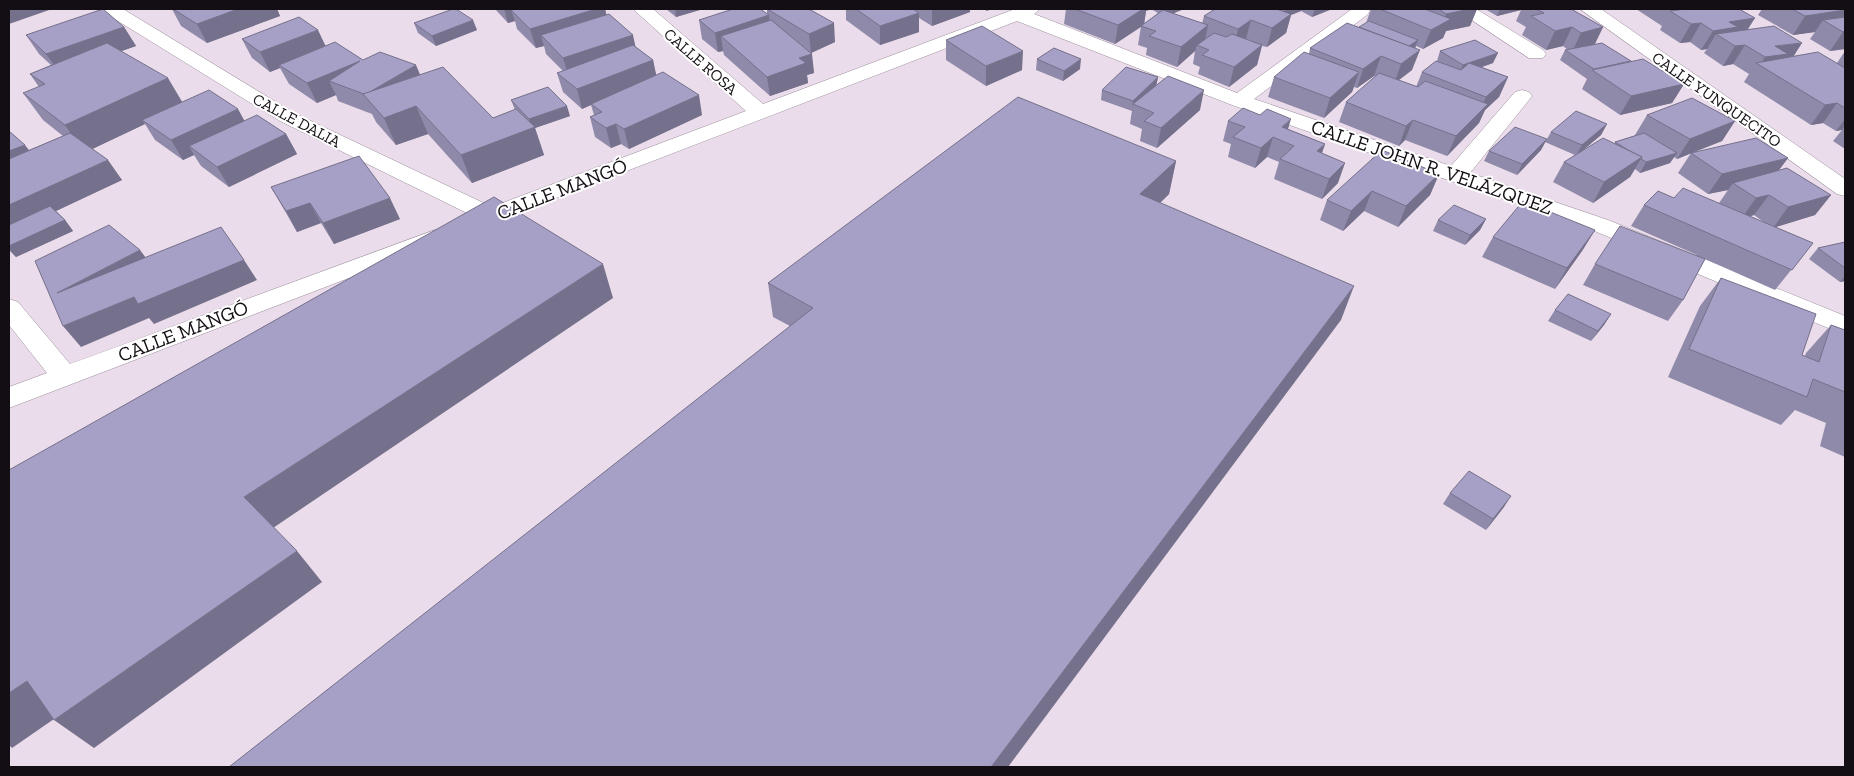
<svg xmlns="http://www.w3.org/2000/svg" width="1854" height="776" font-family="'Zilla Slab',serif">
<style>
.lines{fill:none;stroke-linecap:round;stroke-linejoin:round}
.minor-casing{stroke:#9b8f9c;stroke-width:1}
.minor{fill:#fff;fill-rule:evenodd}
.wall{fill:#908aaa;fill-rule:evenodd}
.shaded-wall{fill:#75708b}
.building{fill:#a7a0c6;stroke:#75708b}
.labels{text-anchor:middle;stroke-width:4;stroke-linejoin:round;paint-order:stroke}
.far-street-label{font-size:16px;fill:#130e13;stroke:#fff}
.street-label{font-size:20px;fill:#130e13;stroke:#fff}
</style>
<rect width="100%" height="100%" fill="#eadcea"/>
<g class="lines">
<!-- minor casing -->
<g class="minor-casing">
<g id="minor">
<polygon points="102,9 123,9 294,113 492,207 746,111 633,9 653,9 763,104 1015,9 1040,9 1034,14 1237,93 1352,9 1368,9 1370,11 1367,15 1254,99 1451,166 1515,92 1522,90 1529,92 1532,96 1529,100 1470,173 1608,220 1845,316 1845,335 1592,230 1232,105 1017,21 478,228 470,226 466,221 471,215 280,121 105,13"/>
<polygon points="1455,9 1476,9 1543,50 1546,54 1543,58 1529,58"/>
<polygon points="1580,9 1601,9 1845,179 1845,196 1837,194"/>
<polygon points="435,230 443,232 447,237 443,242 9,408 9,387 47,373 9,325 9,299 18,302 70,364"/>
</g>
</g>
<!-- minor -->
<use href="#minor" class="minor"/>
</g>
<!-- wall -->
<g class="wall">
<polygon points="172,9 277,9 280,16 207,43 181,26"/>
<polygon points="495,9 605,9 606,14 635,47 653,60 656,75 702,115 629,149 621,144 611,148 595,137 590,117 594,115 591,105 582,109 563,92 557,73 563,71 546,54 544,46 536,48 517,29 515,21 508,23"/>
<polygon points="666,9 703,9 676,17"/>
<polygon points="767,9 809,9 835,42 811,53 814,73 807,75 808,83 770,96 724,55 723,51 718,52 702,39 699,20 767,14"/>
<polygon points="846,9 970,9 970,12 932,26 919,18 919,32 880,45 846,20"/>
<path d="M1066 9H1184L1172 13 1202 24 1204 16 1215 9H1332L1312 17 1301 11 1291 15 1286 33 1267 47 1262 46 1257 65 1229 87 1198 74 1200 67 1193 64 1195 51 1177 67 1146 55 1147 48 1138 45 1141 26 1115 44 1064 24ZM1151 9 1158 13 1144 24 1146 11Z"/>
<polygon points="1371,9 1477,9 1470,26 1446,31 1443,38 1423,49 1416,46 1412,70 1398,80 1416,87 1422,72 1437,61 1440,51 1493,63 1482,67 1508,77 1499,97 1485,110 1479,123 1447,156 1405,140 1399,146 1339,122 1346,102 1376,76 1374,76 1357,88 1354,87 1352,92 1324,118 1268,97 1274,77 1309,54 1310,48 1359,27 1366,23"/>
<polygon points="1485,9 1571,9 1603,27 1594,45 1630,61 1684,84 1672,103 1620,115 1582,89 1587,79 1560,60 1565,50 1568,50 1563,46 1546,50 1522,35 1526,27 1516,21 1521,10 1497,16"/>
<polygon points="1636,9 1739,9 1748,29 1793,57 1837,63 1845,51 1845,149 1833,141 1842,130 1836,131 1823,123 1811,125 1744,82 1749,74 1733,64 1723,66 1704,53 1707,49 1701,50 1690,42 1680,43 1660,30 1662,26"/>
<polygon points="1762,9 1845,9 1845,49 1830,51 1810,39 1815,32 1793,35 1758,15"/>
<polygon points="414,23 477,30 436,46 418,33"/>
<polygon points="124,27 136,46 121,51 182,102 286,134 297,154 229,187 201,166 194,155 183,160 155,140 145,124 92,149 122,180 56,211 65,220 73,231 16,257 9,250 9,131 29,150 63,136 43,120 23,93 39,87 30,74 51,65 39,54 26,35"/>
<polygon points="242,39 325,46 363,60 420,75 493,118 515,110 511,100 570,116 535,128 544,155 472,183 428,134 396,145 376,122 372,114 338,101 336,95 317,103 289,84 280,68 270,72 252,58"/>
<polygon points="946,40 1022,70 986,86 946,60"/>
<polygon points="1037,59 1080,69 1063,81 1036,70"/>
<polygon points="1158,77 1156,86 1200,110 1157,148 1140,141 1142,129 1130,124 1132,110 1132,111 1101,100 1102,90"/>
<path d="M1647 115 1735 121 1722 141 1691 153 1788 158 1779 170 1831 195 1815 215 1775 227 1813 243 1775 290 1705 259 1683 300 1668 321 1583 285 1595 264 1697 255 1631 226 1644 205 1674 198 1719 203 1728 190 1708 194 1678 173 1691 153 1677 159 1674 157 1670 163 1640 173 1635 169 1630 177 1593 203 1553 182 1564 162 1575 155 1545 142 1541 150 1517 175 1484 161 1489 151 1547 139 1551 132 1607 124 1601 135 1581 152 1614 144 1615 142 1636 135H1635ZM1754 215 1765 223 1750 216Z"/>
<polygon points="1228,121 1288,129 1325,144 1322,153 1338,183 1322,199 1274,179 1279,162 1267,157 1255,168 1228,157 1231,144 1223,141"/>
<polygon points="1176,161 1169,194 1160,203 1341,320 790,326 773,317 768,283"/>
<polygon points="1439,174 1430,195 1398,227 1364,211 1343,231 1320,220 1327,200"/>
<polygon points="271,187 400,219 334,244 321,223 297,232"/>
<polygon points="1486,219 1480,230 1465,245 1433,231 1438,220"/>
<polygon points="1595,230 1582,251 1555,289 1482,257 1493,237"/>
<polygon points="1845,242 1845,281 1840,282 1809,259 1818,248"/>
<polygon points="1721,278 1802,355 1805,356 1806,353 1831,325 1845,330 1845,457 1820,446 1826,423 1795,410 1781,425 1668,377 1700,306"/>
<polygon points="1555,310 1611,314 1604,325 1591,341 1548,321"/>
<polygon points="1450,493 1504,507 1486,530 1443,504"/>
</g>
<!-- shaded-wall -->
<g class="shaded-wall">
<polygon points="9,9 52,9 9,24"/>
<polygon points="238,9 277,9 280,16 207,43 197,24"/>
<polygon points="504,9 555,9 511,10 515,21 508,23"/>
<polygon points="596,9 605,9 609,25 541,35 544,46 536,48 530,29"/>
<polygon points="675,9 703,9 676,17"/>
<polygon points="932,9 970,9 970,12 932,26"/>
<polygon points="986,9 993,9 986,11"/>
<polygon points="1138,9 1151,9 1146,11 1144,25 1115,44 1118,25"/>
<polygon points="1166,9 1184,9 1165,17"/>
<polygon points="1285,9 1301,9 1301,11 1291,15 1286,33 1267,47 1272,28 1282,19"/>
<polygon points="1315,9 1332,9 1312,17"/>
<polygon points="1470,9 1477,9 1470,26 1446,31 1443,38 1423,49 1431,30 1441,24 1446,14"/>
<polygon points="1500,9 1521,9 1521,10 1497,16"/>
<polygon points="1845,10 1845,27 1823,20 1815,32 1793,35 1805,16"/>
<polygon points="919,13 919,32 880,45 880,26"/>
<polygon points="769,15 771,34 721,36 723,51 718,52 715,33"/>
<polygon points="1755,18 1743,37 1716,34 1707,49 1701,50 1713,31 1729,22"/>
<polygon points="473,20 477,30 436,46 432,36"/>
<polygon points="1251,20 1246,39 1234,48 1238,29"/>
<polygon points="834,23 835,42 811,53 809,34"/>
<polygon points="1701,23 1690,42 1680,43 1691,24"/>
<polygon points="1208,25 1204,45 1197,45 1195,51 1177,67 1181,47"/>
<polygon points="124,27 136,46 60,73 46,54"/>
<polygon points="1572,27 1563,46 1546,50 1555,31"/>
<polygon points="1603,27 1594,46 1572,52 1581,33"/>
<polygon points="318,30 327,49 279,65 280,68 270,72 260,52"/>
<polygon points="1845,31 1845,49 1830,51 1843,32"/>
<polygon points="633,35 637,54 569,77 563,58"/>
<polygon points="1418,40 1414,50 1405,49"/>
<polygon points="1802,43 1790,62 1760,65 1765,57 1775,46"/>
<polygon points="1262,45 1257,65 1229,87 1234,67"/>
<polygon points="1745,45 1733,64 1723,66 1735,46"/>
<polygon points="1420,50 1412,70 1394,84 1401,64"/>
<polygon points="1023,51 1022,70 986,86 986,66"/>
<polygon points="1498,53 1493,63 1458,75 1463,65"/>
<polygon points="812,54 814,73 807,75 808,83 770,96 767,77 799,58"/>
<polygon points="1381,56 1374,76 1357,88 1363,69"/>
<polygon points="1081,59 1080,69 1063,81 1064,71"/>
<polygon points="653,60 657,79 591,104 591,105 582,109 577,89"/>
<polygon points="360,61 329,81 336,95 317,103 307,83"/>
<polygon points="416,65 424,84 365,95"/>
<polygon points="1359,72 1352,92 1324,118 1330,98"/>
<polygon points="1158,77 1156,87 1133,104 1132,111 1133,101"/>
<polygon points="1508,77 1499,97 1485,110 1479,123 1447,156 1456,136 1479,113 1486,97"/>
<polygon points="168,78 184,105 142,120 145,124 84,153 65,125"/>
<polygon points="1684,84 1672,103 1620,115 1631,96"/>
<polygon points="1204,90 1200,110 1157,148 1161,128"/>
<polygon points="699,95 702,115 629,149 624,129"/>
<polygon points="1837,103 1823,123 1811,125 1825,105"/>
<polygon points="416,106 428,134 396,145 384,118"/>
<polygon points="567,106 570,116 535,128 544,155 472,183 461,155 532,128 529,119"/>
<polygon points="238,109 249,129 189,146 194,155 183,160 171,140"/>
<polygon points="1291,119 1285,139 1282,127"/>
<polygon points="1845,119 1845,125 1842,130 1836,131"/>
<polygon points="1413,120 1405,140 1399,146 1406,126"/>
<polygon points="1735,121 1722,141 1677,159 1690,139"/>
<polygon points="616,124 621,144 611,148 606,128"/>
<polygon points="1607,124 1601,135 1576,156 1582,145"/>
<polygon points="286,134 297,154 229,187 217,167"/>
<polygon points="1273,137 1267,157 1255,168 1261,148"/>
<polygon points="1547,139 1541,150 1517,175 1522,164"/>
<polygon points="1325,144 1318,164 1317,151"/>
<polygon points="25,145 40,165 9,178 9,151"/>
<polygon points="1677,153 1670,163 1640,173 1646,162"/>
<polygon points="1642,157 1630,177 1593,203 1604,182"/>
<polygon points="1788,158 1773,178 1733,183 1728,190 1708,194 1722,174"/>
<polygon points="108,160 122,180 9,233 9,205"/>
<polygon points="1176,161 1169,194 1134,228 1140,194"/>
<polygon points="1345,163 1338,183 1322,199 1329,179"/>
<polygon points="1439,174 1430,195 1398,227 1406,206"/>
<polygon points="1372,191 1364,211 1343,231 1351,211"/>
<polygon points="1769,195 1754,215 1741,219 1756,198"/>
<polygon points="1831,195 1815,215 1773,228 1788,207"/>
<polygon points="390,198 400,219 334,244 323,223"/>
<polygon points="310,203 321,223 297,232 286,211"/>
<polygon points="1486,219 1480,230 1465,245 1470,235"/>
<polygon points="65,220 73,231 16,257 9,249 9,246"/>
<polygon points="1595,230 1582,251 1555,289 1567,268"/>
<polygon points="140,250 155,270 57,293"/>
<polygon points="244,260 257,280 154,324 149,318 81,347 63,326 134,297"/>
<polygon points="603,264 613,298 270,530 244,497"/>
<polygon points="1845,276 1845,281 1840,282"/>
<polygon points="1354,286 1341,320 1008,767 991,767"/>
<polygon points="1611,314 1604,325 1591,341 1598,331"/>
<polygon points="1511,496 1504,507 1486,530 1493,519"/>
<polygon points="297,551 322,582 94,748 54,720"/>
<polygon points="27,681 67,710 12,748 9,745 9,693"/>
</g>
<!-- building -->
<g class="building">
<polygon points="103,9 124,27 46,54 26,35"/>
<polygon points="173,9 238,9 197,24"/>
<polygon points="453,9 456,9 473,20 432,36 414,23"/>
<polygon points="517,9 596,9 530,29 511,10"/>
<polygon points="733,9 760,9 769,15 715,33 699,20"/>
<polygon points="767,9 809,9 834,23 809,34"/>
<polygon points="856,9 913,9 919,13 880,26"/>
<polygon points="1075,9 1143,9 1118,25"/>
<polygon points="1215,9 1276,9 1291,14 1272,28 1251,20 1238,29 1204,16"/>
<polygon points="1380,9 1425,9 1451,19 1431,30"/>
<polygon points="1439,9 1470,9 1446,14"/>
<polygon points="1536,9 1571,9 1603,27 1581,33 1572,27 1555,31 1531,16 1544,13"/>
<polygon points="1686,9 1739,9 1755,18 1729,22 1738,27 1713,31 1701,23 1691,24 1670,11"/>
<polygon points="1792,9 1845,9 1845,10 1805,16"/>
<polygon points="1163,10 1208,25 1181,47 1149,36 1156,31 1141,26"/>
<polygon points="609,14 633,35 563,58 541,35"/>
<polygon points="299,17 318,30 260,52 242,39"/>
<polygon points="1845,17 1845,31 1843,32 1823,20"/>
<polygon points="771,20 812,54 799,58 806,63 767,77 721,36"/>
<polygon points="1369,21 1418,40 1409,46 1359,27"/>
<polygon points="1347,23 1420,50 1401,64 1381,56 1363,69 1310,48"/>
<polygon points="982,26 1023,51 986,66 946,40"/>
<polygon points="1774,26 1802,43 1775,46 1788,54 1765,57 1745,45 1735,46 1716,34"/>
<polygon points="1214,33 1226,37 1232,34 1262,45 1234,67 1202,55 1209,50 1197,45"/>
<polygon points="1475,40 1498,53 1463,65 1440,51"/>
<polygon points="335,42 363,60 380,52 416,65 368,93 364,94 329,81 360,61 307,83 279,65"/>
<polygon points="107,43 168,78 65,125 23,93 45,84 30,74"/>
<polygon points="1602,43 1631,61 1594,69 1565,50"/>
<polygon points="633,45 653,60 577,89 557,73"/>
<polygon points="1054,48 1081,59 1064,71 1037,59"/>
<polygon points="1304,52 1359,72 1330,98 1274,77"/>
<polygon points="1818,52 1845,68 1845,108 1837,103 1825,105 1756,63"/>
<polygon points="1643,59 1684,84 1631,96 1592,70"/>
<polygon points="1436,61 1461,70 1469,63 1508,77 1486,97 1422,72"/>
<polygon points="443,67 493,118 516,109 535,127 461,155 416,106 384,118 363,94"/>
<polygon points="1126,67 1158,77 1133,101 1102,90"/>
<polygon points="663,72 699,95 624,129 616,124 606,128 590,117 602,112 591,104"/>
<polygon points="1379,73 1418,87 1425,81 1488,104 1456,136 1413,120 1406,126 1346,102"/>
<polygon points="1168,76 1204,90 1161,128 1144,121 1154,113 1133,104"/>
<polygon points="548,87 567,106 529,119 511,100"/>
<polygon points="209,90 238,109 171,140 142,120"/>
<polygon points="1018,97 1176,161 1140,194 1354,286 991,767 229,767 813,308 768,283"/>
<polygon points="1692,98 1735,121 1690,139 1647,115"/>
<polygon points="1243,108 1260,115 1267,109 1291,119 1282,127 1325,144 1317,151 1345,163 1329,179 1280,159 1294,146 1273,137 1261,148 1233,137 1245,127 1228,121"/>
<polygon points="1576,111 1607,124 1582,145 1551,132"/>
<polygon points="257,115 286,134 217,167 189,146"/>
<polygon points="1515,127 1547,139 1522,164 1489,151"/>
<polygon points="9,131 25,145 9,151"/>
<polygon points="70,133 108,160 9,205 9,159"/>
<polygon points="1644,133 1677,153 1646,162 1641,159 1642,157 1628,150 1615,142"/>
<polygon points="1603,138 1642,157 1604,182 1564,162"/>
<polygon points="1756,138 1788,158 1722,174 1691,153"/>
<polygon points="1382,150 1439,174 1406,206 1372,191 1351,211 1327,200"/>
<polygon points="359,156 390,198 323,223 310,203 286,211 271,187"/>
<polygon points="1787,168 1831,195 1788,207 1769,195 1756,198 1733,183"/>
<polygon points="1683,188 1813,243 1792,270 1644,205 1658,191 1674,198"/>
<polygon points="494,197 603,264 244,497 297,551 54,720 27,681 9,693 9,470"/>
<polygon points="1523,201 1595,230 1567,268 1493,237"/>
<polygon points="1454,205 1486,219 1470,235 1438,220"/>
<polygon points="50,206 65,220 9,246 9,225"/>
<polygon points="109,225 140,250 57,293 221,227 244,260 138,304 134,297 63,326 35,261"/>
<polygon points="1620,226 1705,259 1683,300 1595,264"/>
<polygon points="1845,242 1845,268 1818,248"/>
<polygon points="1721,278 1816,314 1802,355 1819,362 1831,325 1845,330 1845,392 1813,379 1807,397 1689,349"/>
<polygon points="1568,294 1611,314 1598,331 1555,310"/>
<polygon points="1469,471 1511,496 1493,519 1450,493"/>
</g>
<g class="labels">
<!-- far-street labels -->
<g class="far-street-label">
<text transform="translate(701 61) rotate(41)" y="6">CALLE ROSA</text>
<text transform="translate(1717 99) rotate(35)" y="6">CALLE YUNQUECITO</text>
<text transform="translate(297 120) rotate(28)" y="6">CALLE DALIA</text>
</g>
<!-- street labels -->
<g class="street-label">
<text transform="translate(1432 167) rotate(19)" y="7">CALLE JOHN R. VELÁZQUEZ</text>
<text transform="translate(562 189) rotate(-21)" y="7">CALLE MANGÓ</text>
<text transform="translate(183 331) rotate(-21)" y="7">CALLE MANGÓ</text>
</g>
</g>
<!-- border -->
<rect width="1854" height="776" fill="none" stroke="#130e13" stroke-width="20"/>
</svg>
